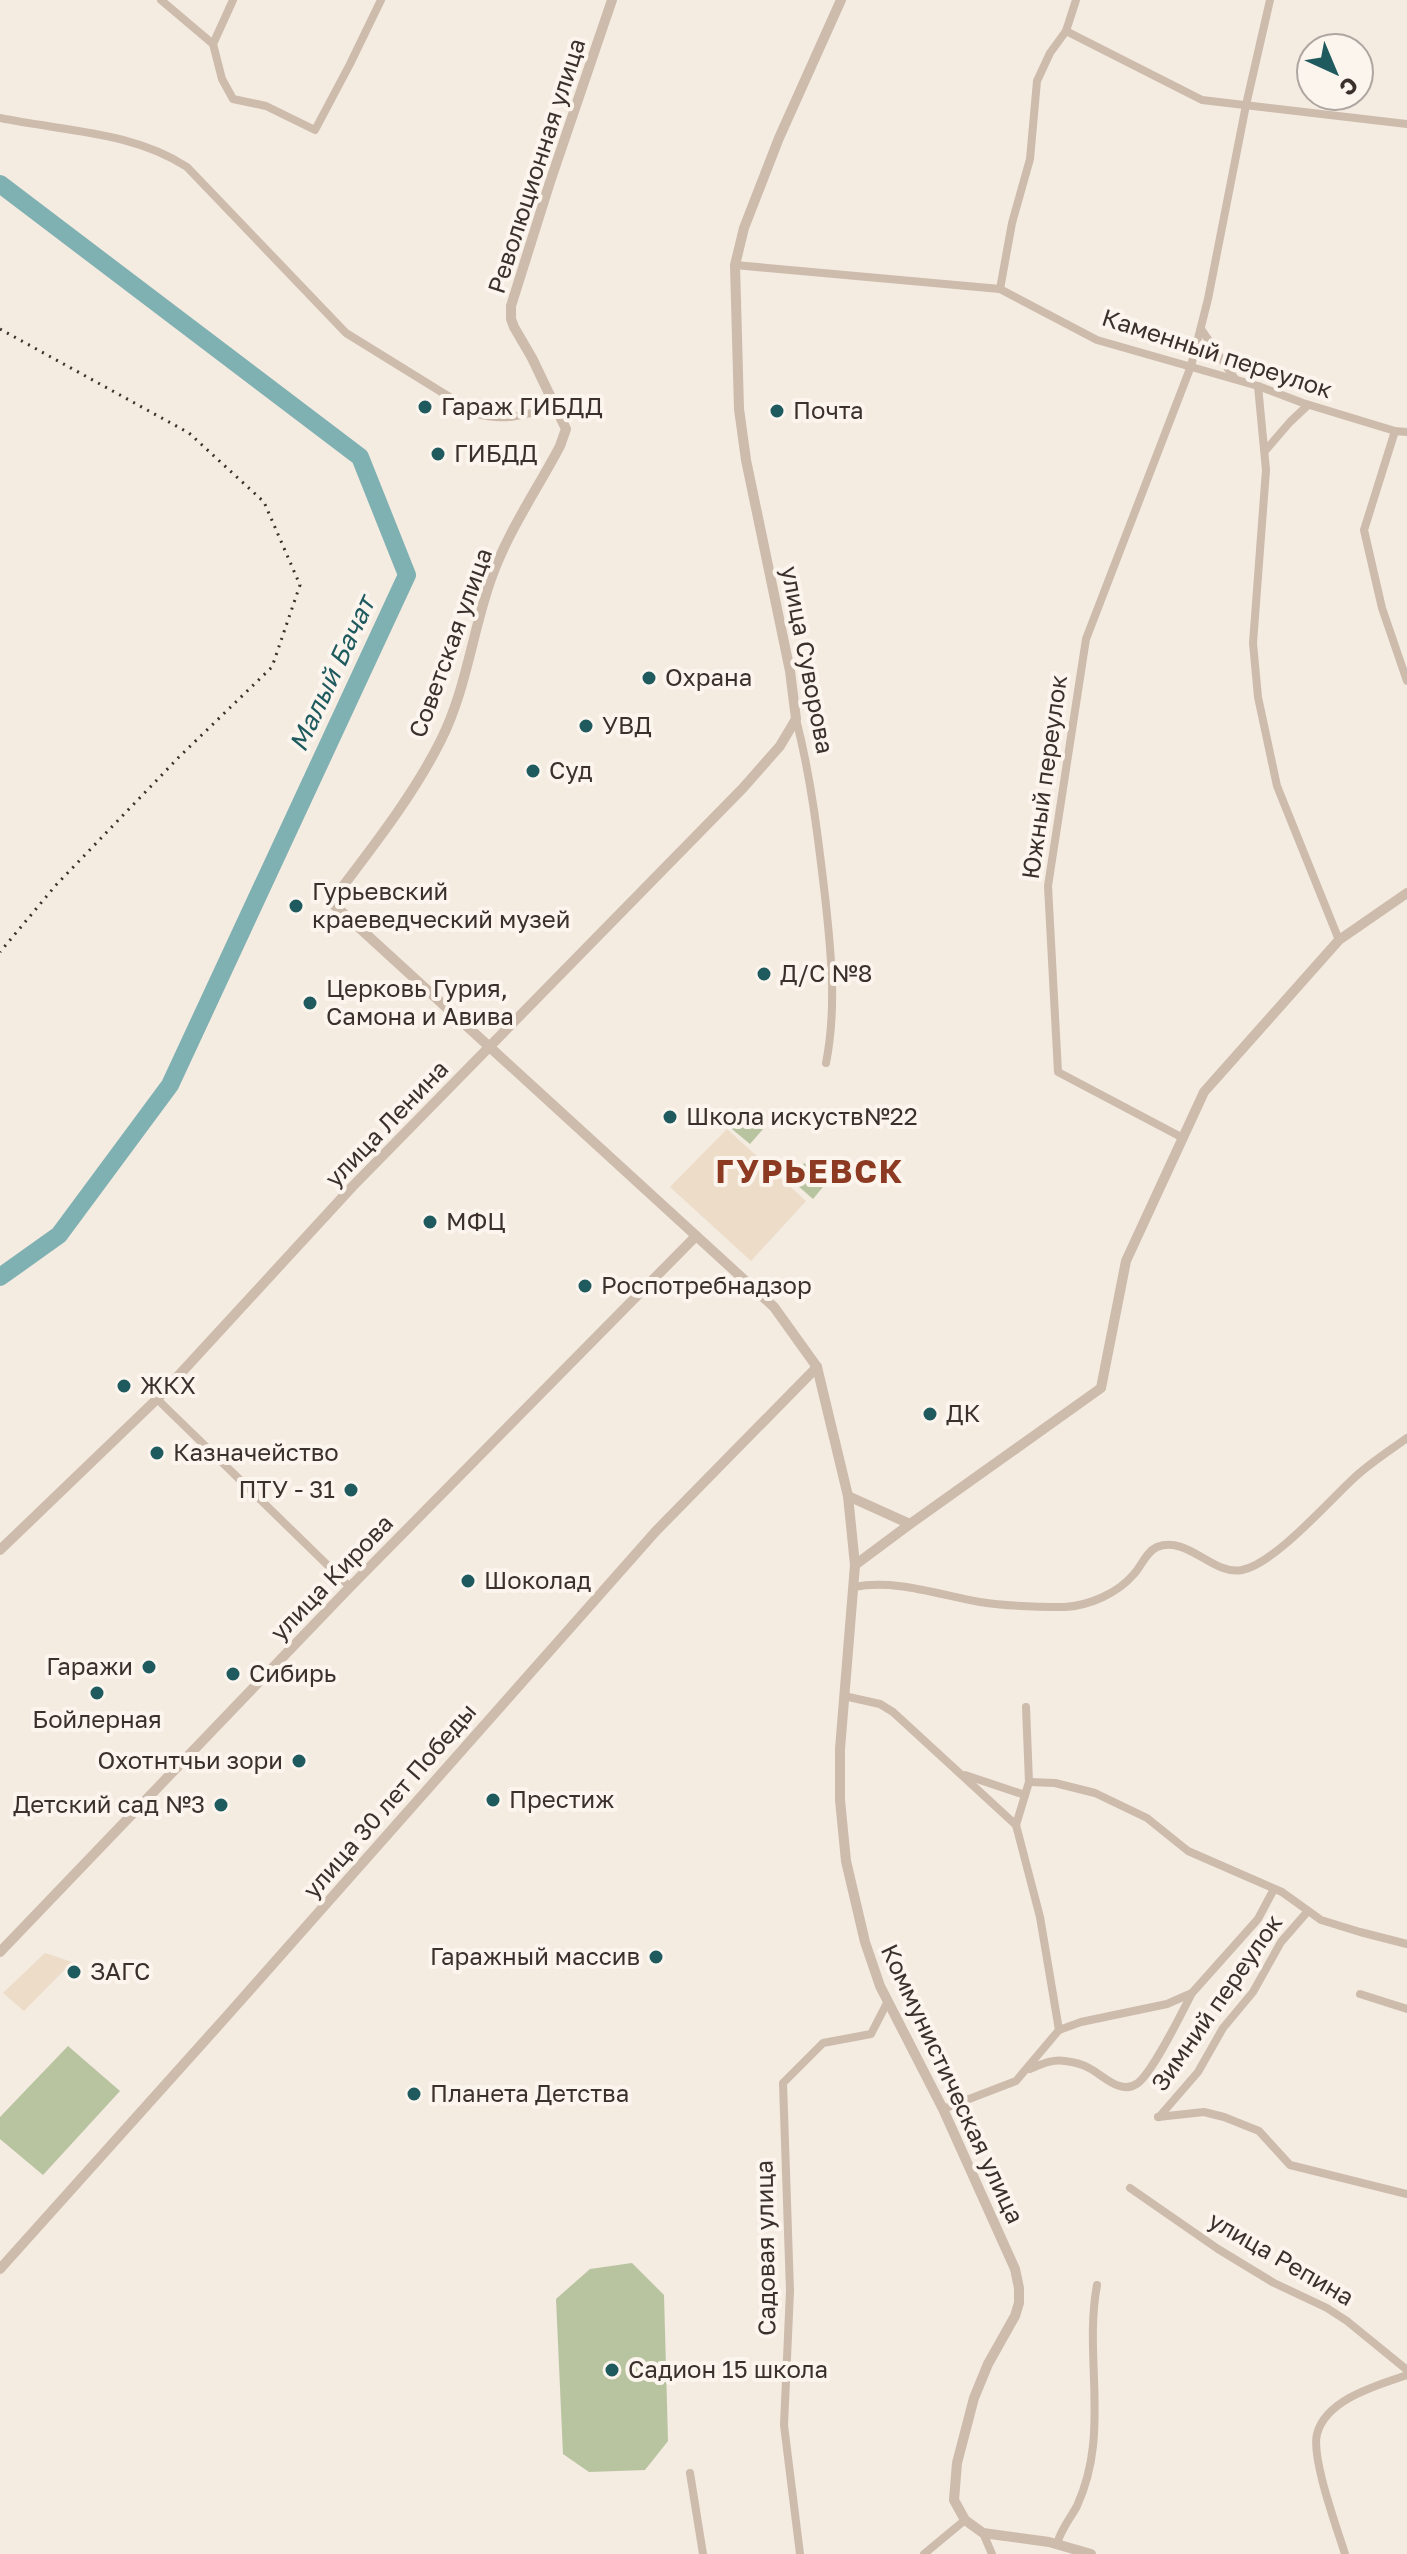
<svg xmlns="http://www.w3.org/2000/svg" width="1407" height="2554" font-family="'Golos Text',sans-serif">
<style>
.park{fill:#b8c4a0}
.plaza{fill:#ecdcc8}
.lines{fill:none;stroke-linecap:round;stroke-linejoin:round}
.river{stroke:#7fb0b2;stroke-width:18}
.minor{stroke:#cdbbac;stroke-width:8}
.tertiary{stroke:#cdbbac;stroke-width:10}
.rail{stroke:#3b302b;stroke-width:3;stroke-dasharray:2 6;stroke-linecap:butt}
.poi-dot{fill:#1f5a5e;stroke:#fbf5ee;stroke-width:3}
.labels{text-anchor:middle;stroke-width:8;stroke-linejoin:round;paint-order:stroke}
.street-label{font-size:24px;fill:#3b302b;stroke:#fbf5ee}
.poi-label{font-size:24px;fill:#3b302b;stroke:#fbf5ee;text-anchor:start}
.water-label{font-size:26px;font-style:italic;fill:#1f5a5e;stroke:#fbf5ee}
.district-label{font-size:32px;font-weight:bold;letter-spacing:2px;fill:#8c3b22;stroke:#fbf5ee}
</style>
<rect width="100%" height="100%" fill="#f4ebe1"/>
<!-- park -->
<g class="park">
<polygon points="741,1108 764,1128 750,1144 727,1125"/>
<polygon points="804,1163 827,1182 813,1199 790,1179"/>
<polygon points="68,2046 120,2091 43,2175 0,2139 0,2117"/>
<polygon points="632,2263 664,2295 668,2441 645,2470 589,2472 563,2454 556,2299 590,2269"/>
</g>
<!-- plaza -->
<g class="plaza">
<polygon points="727,1129 806,1201 751,1261 670,1187"/>
<polygon points="45,1953 72,1962 24,2011 3,1993"/>
</g>
<g class="lines">
<!-- river -->
<polyline class="river" points="0,184 360,457 407,575 170,1085 59,1235 0,1277"/>
<!-- minor -->
<g class="minor">
<polyline points="161,0 213,44 222,79 233,99 266,106 315,130 350,64 381,0"/>
<polyline points="1066,31 1202,100 1407,124"/>
<polyline points="213,44 233,0"/>
<path d="M0 118C62 131 132 131 187 167L346 333 477 414C505 422 528 414 555 407"/>
<polyline points="735,265 1000,289 1097,340 1258,386 1303,403 1395,431 1407,432"/>
<polyline points="1000,289 1012,223 1030,159 1037,81 1050,53 1066,31 1076,0"/>
<polyline points="1201,329 1235,379"/>
<polyline points="1258,386 1266,470 1253,643 1258,697 1277,786 1339,940"/>
<polyline points="1395,431 1364,530 1382,608 1407,681"/>
<polyline points="1265,451 1290,422 1308,405"/>
<path d="M796 719C811 777 818 837 825 896 831 951 837 1008 826 1063"/>
<polyline points="1183,1138 1058,1072 1048,886 1086,639 1191,366 1208,299 1246,105 1270,0"/>
<polyline points="157,1399 350,1587"/>
<path d="M854 1587C896 1579 939 1595 980 1602 1006 1606 1037 1607 1064 1607 1089 1606 1118 1593 1134 1574 1142 1565 1146 1552 1157 1547 1188 1535 1213 1576 1242 1570 1274 1564 1329 1501 1354 1478 1370 1463 1389 1451 1407 1438"/>
<polyline points="844,1696 880,1704 893,1712 1016,1825 1040,1917 1059,2030"/>
<polyline points="965,1775 1025,1795"/>
<polyline points="1029,1782 1055,1783 1095,1793 1147,1818 1188,1851 1282,1892 1321,1920 1360,1932 1407,1944"/>
<polyline points="1016,1825 1029,1782 1026,1707"/>
<polyline points="1360,1994 1407,2009"/>
<path d="M1030 2069C1042 2064 1052 2059 1065 2061 1073 2062 1082 2064 1089 2068 1103 2075 1121 2096 1138 2083 1154 2070 1181 2014 1192 1993"/>
<polyline points="943,2109 1016,2081 1059,2030 1081,2022 1167,2004 1192,1993 1258,1919 1274,1889"/>
<polyline points="1158,2117 1204,2112 1224,2117 1259,2131 1290,2165 1407,2194"/>
<polyline points="1159,2117 1198,2072 1223,2028 1253,1992 1281,1942 1308,1911"/>
<polyline points="1130,2188 1218,2249 1274,2283 1327,2308 1347,2321 1407,2370"/>
<polyline points="690,2473 703,2554"/>
<polyline points="983,2533 992,2554"/>
<path d="M1057 2544C1061 2529 1070 2519 1077 2506 1085 2488 1091 2465 1093 2446 1099 2393 1087 2338 1097 2285"/>
<polyline points="800,2554 784,2425 790,2291 783,2083 823,2043 871,2034 888,2001"/>
<polyline points="924,2554 965,2520"/>
<path d="M1345 2554C1337 2528 1311 2458 1317 2434 1326 2399 1378 2385 1407 2375"/>
</g>
<!-- tertiary -->
<g class="tertiary">
<path d="M612 0 550 182 511 306V319L514 327 532 358 566 429 560 446C537 490 506 534 490 582 472 634 466 690 441 740 412 798 370 850 331 902L774 1307 817 1367 848 1496 855 1565 840 1749V1800L846 1861 865 1942 880 1986 943 2109 1015 2269 1019 2288V2303L1015 2316 988 2364 974 2398 957 2463 954 2500 965 2520 983 2533 1049 2542 1091 2554"/>
<polyline points="848,1496 910,1524 1101,1388 1126,1261 1204,1092 1339,940 1407,893"/>
<polyline points="0,1550 157,1399 352,1187 743,788 780,746 796,719 790,671 746,460 739,409 735,265 744,228 779,138 841,0"/>
<polyline points="855,1565 910,1524"/>
<polyline points="0,1952 350,1587 696,1236"/>
<polyline points="0,2269 226,2017 656,1531 817,1367"/>
</g>
<!-- rail -->
<polyline class="rail" points="0,329 189,433 264,502 300,585 272,667 179,757 56,885 0,952"/>
</g>
<!-- markers -->
<g class="poi-dot">
<circle cx="425" cy="407" r="8"/>
<circle cx="777" cy="411" r="8"/>
<circle cx="438" cy="454" r="8"/>
<circle cx="649" cy="678" r="8"/>
<circle cx="586" cy="726" r="8"/>
<circle cx="533" cy="771" r="8"/>
<circle cx="296" cy="906" r="8"/>
<circle cx="764" cy="974" r="8"/>
<circle cx="310" cy="1003" r="8"/>
<circle cx="670" cy="1117" r="8"/>
<circle cx="430" cy="1222" r="8"/>
<circle cx="585" cy="1286" r="8"/>
<circle cx="124" cy="1386" r="8"/>
<circle cx="930" cy="1414" r="8"/>
<circle cx="157" cy="1453" r="8"/>
<circle cx="351" cy="1490" r="8"/>
<circle cx="468" cy="1581" r="8"/>
<circle cx="149" cy="1667" r="8"/>
<circle cx="233" cy="1674" r="8"/>
<circle cx="97" cy="1693" r="8"/>
<circle cx="299" cy="1761" r="8"/>
<circle cx="493" cy="1800" r="8"/>
<circle cx="221" cy="1805" r="8"/>
<circle cx="656" cy="1957" r="8"/>
<circle cx="74" cy="1972" r="8"/>
<circle cx="414" cy="2094" r="8"/>
<circle cx="612" cy="2370" r="8"/>
</g>
<g class="labels">
<!-- street labels -->
<g class="street-label">
<text transform="translate(537 166) rotate(-72)" y="8">Революционная улица</text>
<text transform="translate(1217 354) rotate(18)" y="8">Каменный переулок</text>
<text transform="translate(451 643) rotate(-70)" y="8">Советская улица</text>
<text transform="translate(807 660) rotate(79)" y="8">улица Суворова</text>
<text transform="translate(1045 777) rotate(-82)" y="8">Южный переулок</text>
<text transform="translate(387 1124) rotate(-46)" y="8">улица Ленина</text>
<text transform="translate(332 1578) rotate(-46)" y="8">улица Кирова</text>
<text transform="translate(390 1801) rotate(-49)" y="8">улица 30 лет Победы</text>
<text transform="translate(1217 2003) rotate(-55)" y="8">Зимний переулок</text>
<text transform="translate(952 2084) rotate(65)" y="8">Коммунистическая улица</text>
<text transform="translate(766 2248) rotate(-91)" y="8">Садовая улица</text>
<text transform="translate(1281 2259) rotate(30)" y="8">улица Репина</text>
</g>
<!-- poi labels -->
<g class="poi-label">
<text x="441" y="415">Гараж ГИБДД</text>
<text x="793" y="419">Почта</text>
<text x="454" y="462">ГИБДД</text>
<text x="665" y="686">Охрана</text>
<text x="602" y="734">УВД</text>
<text x="549" y="779">Суд</text>
<text x="312" y="900">Гурьевский<tspan x="312" dy="28">краеведческий музей</tspan></text>
<text x="780" y="982">Д/С №8</text>
<text x="326" y="997">Церковь Гурия,<tspan x="326" dy="28">Самона и Авива</tspan></text>
<text x="686" y="1125">Школа искуств№22</text>
<text x="446" y="1230">МФЦ</text>
<text x="601" y="1294">Роспотребнадзор</text>
<text x="140" y="1394">ЖКХ</text>
<text x="946" y="1422">ДК</text>
<text x="173" y="1461">Казначейство</text>
<text x="335" y="1498" text-anchor="end">ПТУ - 31</text>
<text x="484" y="1589">Шоколад</text>
<text x="133" y="1675" text-anchor="end">Гаражи</text>
<text x="249" y="1682">Сибирь</text>
<text x="97" y="1728" text-anchor="middle">Бойлерная</text>
<text x="283" y="1769" text-anchor="end">Охотнтчьи зори</text>
<text x="509" y="1808">Престиж</text>
<text x="205" y="1813" text-anchor="end">Детский сад №3</text>
<text x="640" y="1965" text-anchor="end">Гаражный массив</text>
<text x="90" y="1980">ЗАГС</text>
<text x="430" y="2102">Планета Детства</text>
<text x="628" y="2378">Садион 15 школа</text>
</g>
<!-- water labels -->
<g class="water-label">
<text transform="translate(332 674) rotate(-65)" y="9">Малый Бачат</text>
</g>
<!-- district labels -->
<g class="district-label">
<text x="810" y="1183">ГУРЬЕВСК</text>
</g>
</g>
<!-- north arrow -->
<g transform="translate(1335 72) rotate(136)"><circle r="38" fill="#fbf5ee" stroke="#aea6a0" stroke-width="2"/>
<path d="M0-6L14 30L0 20L-14 30Z" fill="#1f5a5e"/>
<text y="-12" font-size="22" font-weight="bold" text-anchor="middle" fill="#3b302b">С</text>
</g>
</svg>
